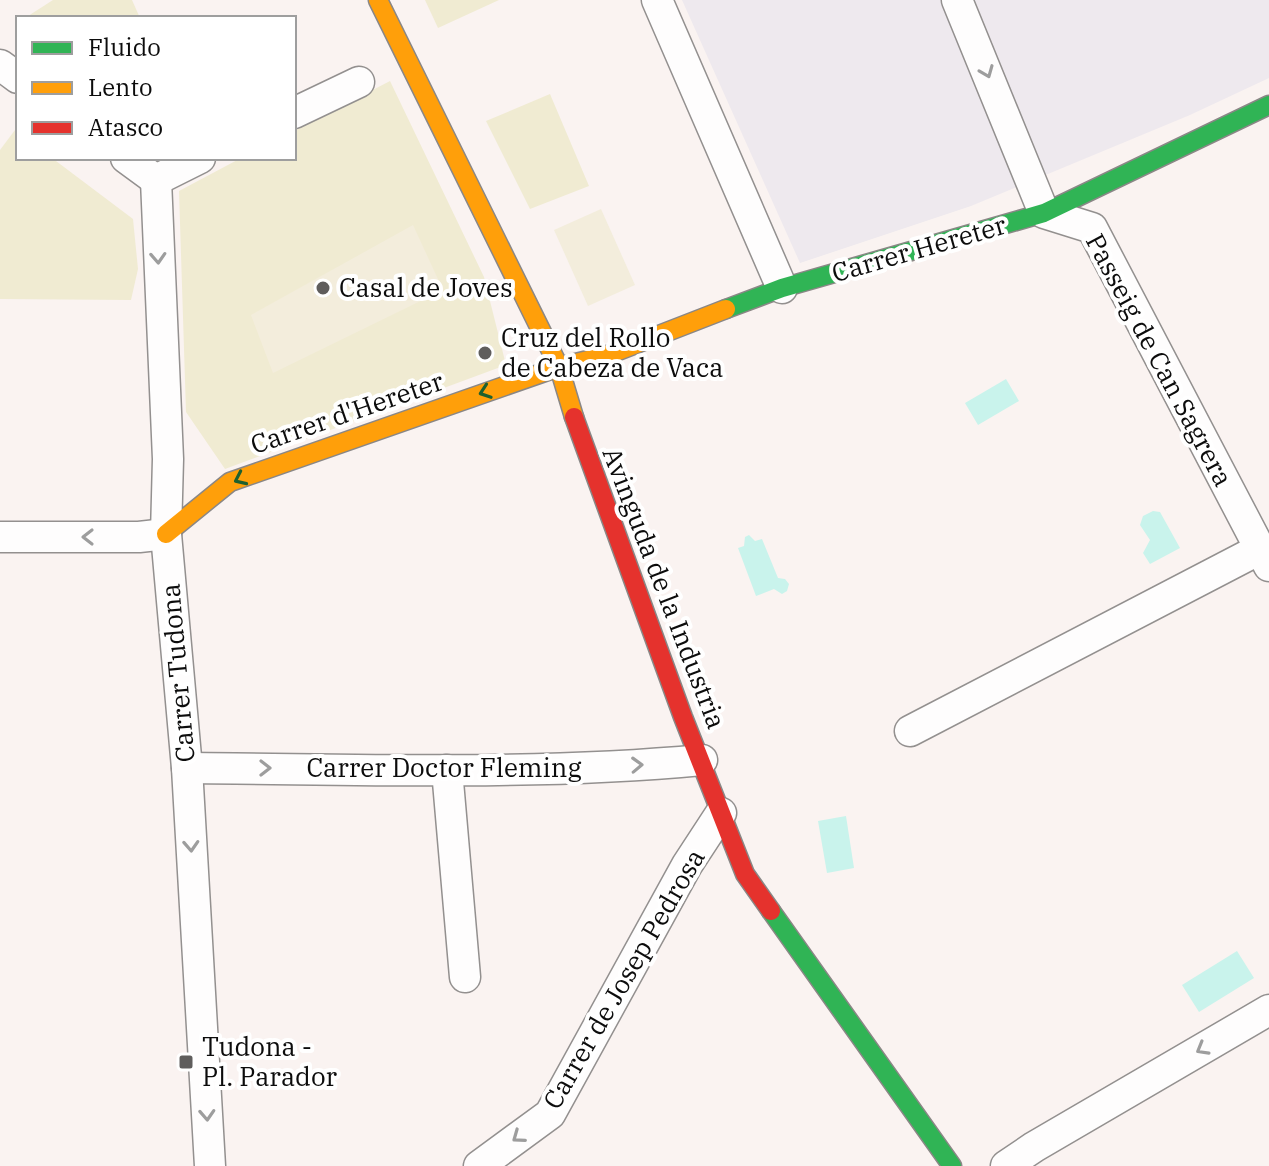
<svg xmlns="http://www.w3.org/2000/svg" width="1269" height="1166" font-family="'IBM Plex Serif',serif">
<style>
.industrial{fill:#eee9ee}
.green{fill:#f0ebd2}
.pitch{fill:#f3eddc}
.water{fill:#c9f3ec}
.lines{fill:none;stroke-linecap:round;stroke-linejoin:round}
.street-casing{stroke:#93908f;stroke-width:33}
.fast-casing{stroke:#8a8786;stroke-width:21}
.slow-casing{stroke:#8a8786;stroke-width:21}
.jam-casing{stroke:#8a8786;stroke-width:21}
.street{stroke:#fefdfd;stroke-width:30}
.fast{stroke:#30b455;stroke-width:18}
.slow{stroke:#ff9f0a;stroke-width:18}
.jam{stroke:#e5322d;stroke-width:18}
.oneway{stroke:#9d9d9d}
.oneway2{stroke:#1e6030}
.poi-dot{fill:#5f5d5c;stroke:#fff;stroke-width:3}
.labels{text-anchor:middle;stroke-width:8;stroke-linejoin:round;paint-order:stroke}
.street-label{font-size:26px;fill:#0c0c0c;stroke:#fff}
.poi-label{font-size:26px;fill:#0c0c0c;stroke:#fff;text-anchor:start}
</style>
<rect width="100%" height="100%" fill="#faf3f1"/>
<!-- industrial -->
<polygon class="industrial" points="682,0 1269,0 1269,78 1190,115 971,206 800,263"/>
<!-- green -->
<g class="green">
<polygon points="53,0 132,0 140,18 25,18"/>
<polygon points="425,0 499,0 438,28"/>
<polygon points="390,81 484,277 506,365 225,469 186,412 179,191 241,158 294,158 294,131"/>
<polygon points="550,94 589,186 530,209 486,121"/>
<polygon points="15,130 18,132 18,158 52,158 133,219 138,269 131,300 0,299 0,150"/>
</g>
<!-- pitch -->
<g class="pitch">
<polygon points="601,209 635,285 588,306 554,230"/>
<polygon points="413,225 443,290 273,373 251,315"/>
</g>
<!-- water -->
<g class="water">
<polygon points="1006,379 1019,401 978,425 965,403"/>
<polygon points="1153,511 1160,512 1180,548 1150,564 1143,553 1150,540 1140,525 1143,516"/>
<polygon points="749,535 755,541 762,539 778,578 785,579 789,584 787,591 782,594 774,589 756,596 738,548 744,546 745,537"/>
<polygon points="846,816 854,868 827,873 818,821"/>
<polygon points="1237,951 1254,978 1199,1012 1182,985"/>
</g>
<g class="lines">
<!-- street casing -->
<g class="street-casing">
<g id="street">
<polyline points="657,0 782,288"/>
<polyline points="957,0 1044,213 1092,228 1269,566"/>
<polyline points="0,65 18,78"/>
<polyline points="294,113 359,82"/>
<polyline points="126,158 156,180"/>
<polyline points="156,180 168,459 166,534 187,768 210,1166"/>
<polyline points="156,180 200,158"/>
<polyline points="0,537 139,537 166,534"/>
<polyline points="910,731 1260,549"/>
<path d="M187 768C358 769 531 776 702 760"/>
<polyline points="447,770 465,977"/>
<polyline points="479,1166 550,1114 687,865 721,813"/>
<polyline points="1006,1166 1034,1147 1269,1010"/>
</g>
</g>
<!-- fast casing -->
<g class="fast-casing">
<g id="fast">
<polyline points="726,309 782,288 1044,213 1269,105"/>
<polyline points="771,911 952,1166"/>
</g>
</g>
<!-- slow casing -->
<g class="slow-casing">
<g id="slow">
<polyline points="378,0 559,367 574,417"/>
<polyline points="166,534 230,482 559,367 605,356 726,309"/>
</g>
</g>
<!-- jam casing -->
<g class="jam-casing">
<polyline id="jam" points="574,417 683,717 745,874 771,911"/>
</g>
<!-- street -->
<use href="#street" class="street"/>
<!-- fast -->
<use href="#fast" class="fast"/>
<!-- slow -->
<use href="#slow" class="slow"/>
<!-- jam -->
<use href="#jam" class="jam"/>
</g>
<!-- one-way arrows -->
<defs><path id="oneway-chevron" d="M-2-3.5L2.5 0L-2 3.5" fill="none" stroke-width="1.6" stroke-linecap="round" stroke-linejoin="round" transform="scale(2)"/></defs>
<g class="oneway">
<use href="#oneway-chevron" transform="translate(987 72) rotate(68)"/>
<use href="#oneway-chevron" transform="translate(158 258) rotate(87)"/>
<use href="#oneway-chevron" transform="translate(88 537) rotate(-180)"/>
<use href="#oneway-chevron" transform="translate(637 765) rotate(-2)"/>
<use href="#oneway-chevron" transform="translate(265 768)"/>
<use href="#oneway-chevron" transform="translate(191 846) rotate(87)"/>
<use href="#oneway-chevron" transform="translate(1202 1049) rotate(150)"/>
<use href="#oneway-chevron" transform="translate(207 1115) rotate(87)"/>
<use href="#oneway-chevron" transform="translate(518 1137) rotate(144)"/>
</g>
<g class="oneway2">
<use href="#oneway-chevron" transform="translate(485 392) rotate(161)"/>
<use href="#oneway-chevron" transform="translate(240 479) rotate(155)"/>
</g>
<!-- markers -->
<g class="poi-dot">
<circle cx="323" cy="288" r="8"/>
<circle cx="485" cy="353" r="8"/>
<rect x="178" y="1054" width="16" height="16" rx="4"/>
</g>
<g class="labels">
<!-- street labels -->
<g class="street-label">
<text transform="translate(919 249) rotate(-16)" y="9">Carrer Hereter</text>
<text transform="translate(1159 360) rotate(62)" y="9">Passeig de Can Sagrera</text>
<text transform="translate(347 413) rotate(-19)" y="9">Carrer d'Hereter</text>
<text transform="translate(664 588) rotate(69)" y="9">Avinguda de la Industria</text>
<text transform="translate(178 673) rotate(-95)" y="9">Carrer Tudona</text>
<text x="444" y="777">Carrer Doctor Fleming</text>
<text transform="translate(624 979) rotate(-60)" y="9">Carrer de Josep Pedrosa</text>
</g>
<!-- poi labels -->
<g class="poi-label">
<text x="339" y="297">Casal de Joves</text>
<text x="501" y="347">Cruz del Rollo<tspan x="501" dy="30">de Cabeza de Vaca</tspan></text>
<text x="202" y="1056">Tudona -<tspan x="202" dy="30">Pl. Parador</tspan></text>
</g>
</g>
<!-- legend -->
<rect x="16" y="16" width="280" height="144" fill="#ffffff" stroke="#9e9e9e" stroke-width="2"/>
<rect x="32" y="42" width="40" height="12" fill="#30b455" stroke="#9e9e9e" stroke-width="2"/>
<text x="88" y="56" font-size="24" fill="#0c0c0c">Fluido</text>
<rect x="32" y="82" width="40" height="12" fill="#ff9f0a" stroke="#9e9e9e" stroke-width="2"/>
<text x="88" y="96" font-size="24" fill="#0c0c0c">Lento</text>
<rect x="32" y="122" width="40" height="12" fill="#e5322d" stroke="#9e9e9e" stroke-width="2"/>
<text x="88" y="136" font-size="24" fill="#0c0c0c">Atasco</text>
</svg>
